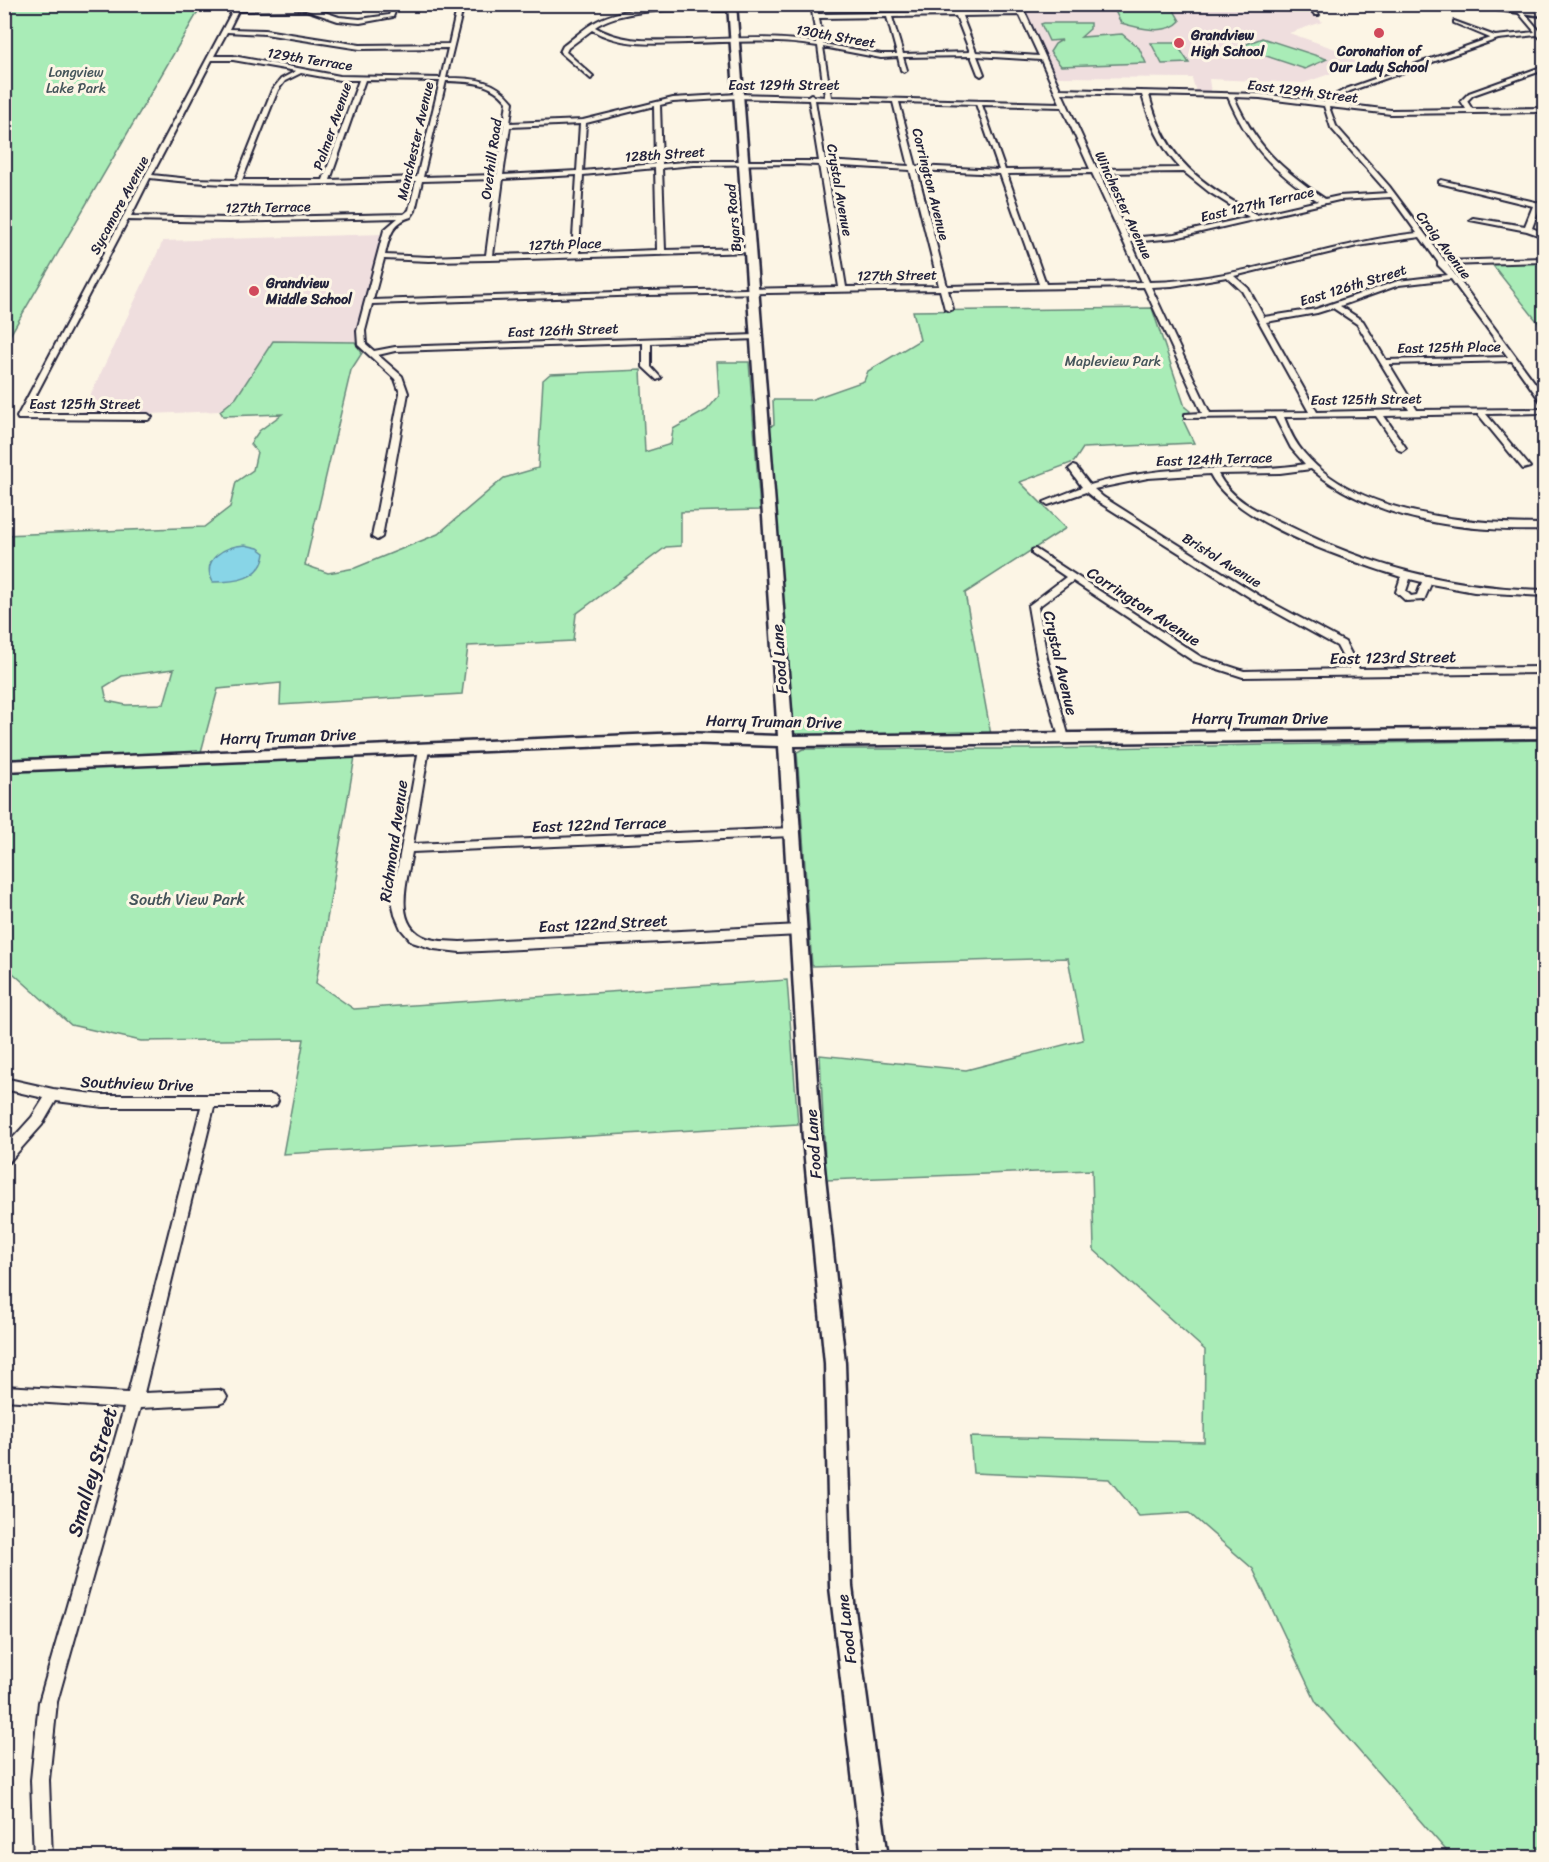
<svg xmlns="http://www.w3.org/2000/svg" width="1549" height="1862" font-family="Sriracha,sans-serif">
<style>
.built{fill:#efdede}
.green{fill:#a9ecb7;stroke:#668779;stroke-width:1.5;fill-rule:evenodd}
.water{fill:#88d5e7;stroke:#5f8da2;stroke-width:1.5}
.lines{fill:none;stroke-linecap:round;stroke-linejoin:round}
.street-casing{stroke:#22223b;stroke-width:4}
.secondary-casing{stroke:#22223b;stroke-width:5}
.street{fill:#fcf5e5;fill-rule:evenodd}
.secondary{fill:#fcf5e5;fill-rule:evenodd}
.poi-dot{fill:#d1495b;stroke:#fcf5e5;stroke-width:2}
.labels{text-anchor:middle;stroke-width:6;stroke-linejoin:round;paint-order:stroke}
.far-poi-label{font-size:14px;font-weight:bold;fill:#22223b;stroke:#fcf5e5;text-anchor:start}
.far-street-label{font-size:14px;fill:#22223b;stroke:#fcf5e5}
.far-park-label{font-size:14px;fill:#44545a;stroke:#fcf5e5}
.street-label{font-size:16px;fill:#22223b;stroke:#fcf5e5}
.park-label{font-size:16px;fill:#44545a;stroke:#fcf5e5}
.near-street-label{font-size:20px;fill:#22223b;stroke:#fcf5e5}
</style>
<rect width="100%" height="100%" fill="#fcf5e5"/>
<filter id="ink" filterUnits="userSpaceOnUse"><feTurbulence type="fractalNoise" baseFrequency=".0167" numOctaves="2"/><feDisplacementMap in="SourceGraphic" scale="12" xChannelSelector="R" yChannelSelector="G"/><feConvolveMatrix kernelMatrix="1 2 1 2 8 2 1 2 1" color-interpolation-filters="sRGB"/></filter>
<g filter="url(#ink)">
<!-- built -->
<g class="built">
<polygon points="1023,5 1307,5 1322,22 1289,33 1347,53 1361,67 1349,67 1304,83 1209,79 1211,93 1196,92 1192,78 1056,77"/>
<polygon points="383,234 355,342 273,341 236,398 220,411 80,417 163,241"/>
</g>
<!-- green -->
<g class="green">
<polygon points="4,5 202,5 5,344 4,344"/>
<path d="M1112 5H1171L1180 21C1167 36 1138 28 1121 23Z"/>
<polygon points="1044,23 1090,23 1090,29 1081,37 1122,34 1139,48 1146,63 1061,66 1050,52 1055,44 1062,40 1049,41 1041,24"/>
<polygon points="1262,38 1327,59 1305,69 1239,47"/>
<polygon points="1151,43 1176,43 1189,63 1162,64"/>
<polygon points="1544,262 1544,330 1491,263"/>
<polygon points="1152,308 1185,407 1190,411 1183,420 1194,443 1083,448 1074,462 1020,482 1066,528 965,593 991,735 798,736 791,731 768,428 774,424 773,400 810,400 864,381 868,371 920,340 913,311"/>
<path d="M273 341 355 342 362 353 351 370 305 565 328 573 355 568 438 534 504 478 538 468 543 380 550 374 641 370 645 452 671 444 673 429 707 410 719 396 717 362H749L760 510 681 512V546L666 547 576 614 573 641 468 646 462 694 280 705 281 683 218 689 201 752 5 759 4 535 204 527 230 507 236 482 253 470 257 452 250 444 259 431 282 414 223 416 220 411 236 398ZM174 669 164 704 126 705 107 701 104 687 122 676Z"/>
<polygon points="1544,740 1544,1857 1452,1857 1316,1702 1253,1569 1189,1513 1139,1516 1109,1479 973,1473 970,1437 1204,1442 1205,1350 1094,1250 1092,1170 826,1180 820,1055 966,1070 1083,1040 1068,958 812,966 797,752 803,749 1041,749"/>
<polygon points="356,751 316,983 354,1009 787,980 798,1124 283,1154 304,1039 141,1041 71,1025 5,966 5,766"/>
</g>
<!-- water -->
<path class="water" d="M245 545 258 548 265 553C262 580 234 582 213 582 200 559 225 546 245 545Z"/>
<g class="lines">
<!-- street casing -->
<g class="street-casing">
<g id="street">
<path d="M236 4H241L240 7 307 6 339 17 360 19 389 15 393 4H398L393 17 360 23 338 21 306 10 238 11 229 29 265 30 360 45 449 44 458 4H464L446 78C474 78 495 79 513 102L510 123 583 120 673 98 738 94 808 96 811 94 814 96 825 97 818 46C775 39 731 42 687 43 655 44 621 47 592 30L568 48 566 52 593 76 591 79 560 52 563 46C574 38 585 27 597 21 633 2 692 8 732 7L735 9 732 11C695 11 625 5 595 27 623 44 655 40 686 40 730 39 774 35 817 43L811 4H817L818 14 1019 11 1016 4H1021L1060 89 1260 94 1327 102 1333 96 1346 89 1490 38 1454 23V21L1495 36 1535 32 1518 12 1523 11 1544 36V41L1537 35 1498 39 1350 91 1337 98 1333 103 1391 110 1466 109 1461 101 1469 93 1544 66V70L1473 95 1467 101 1472 109 1544 108V112L1391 114 1329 107 1336 126 1389 186 1445 261 1544 258V262L1448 265 1544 395V402H1541L1512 361 1389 364 1417 410 1544 409V413L1486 414 1530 467 1523 469 1478 414 1384 416 1406 448 1402 451 1399 450 1376 416 1284 417C1289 430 1295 443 1304 453 1356 515 1469 524 1544 524V530C1466 532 1373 521 1311 469L1280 473 1218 474C1232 501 1261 513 1287 525 1371 567 1451 588 1544 590V596L1474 592 1431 584 1424 600 1406 601 1396 592 1401 577C1350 561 1234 523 1210 474L1148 478 1094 489 1103 497 1263 598 1345 642 1359 669 1544 667V673L1243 677 1193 661 1073 581 1038 607 1047 658 1069 738 1068 741H1060L1037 658 1028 606 1066 577 1032 554V550L1035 549 1201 657 1244 671 1349 669 1337 646 1257 602 1097 501 1086 492 1048 505 1044 502 1082 487 1069 469 1073 466 1076 467 1090 485C1121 476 1153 471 1185 469 1225 468 1266 471 1305 464L1291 448 1275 417 1185 418V414L1202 413 1144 287 948 290 953 309 949 311 945 309 940 290 648 295 372 304 365 331 366 344 374 351 395 347 756 335 760 337 756 339 651 343V367L661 378 657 380 643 367V343L395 351 378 355 402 376 408 393 382 537 377 540 372 537 400 393 395 379 358 345 357 331 384 230 398 218 229 222 128 220 26 414H148L152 417 148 420 18 419 17 417ZM1020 15 1039 56 976 52 962 16ZM956 16 970 52 903 54 892 17ZM887 17 897 54H881L823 44 819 18ZM227 32 265 34 360 49 448 48 441 78 340 76 233 56H214ZM823 47 881 58 898 57 901 70 904 72 907 70 903 57 971 56 978 74 981 76 984 74 977 56 1041 60 1060 103 831 97ZM212 60H233L296 71 281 79 272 90 236 180 190 179 152 175ZM301 73 340 80H359L323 180H242L278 90 285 81ZM365 80 440 81 417 177 330 180ZM446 81C471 82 490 81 507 102L497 175 423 177ZM1062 93 1142 95C1150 123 1160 146 1180 168L1097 169ZM1149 95 1228 97C1250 148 1273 170 1318 201L1257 215C1200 183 1166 161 1149 95ZM1234 97 1260 98 1324 106 1331 128 1388 193 1339 196 1325 199C1280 168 1257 148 1234 97ZM738 98 809 100 819 161H694L662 164 660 105 673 102ZM815 100 893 102 909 166 825 161ZM899 102 976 104 999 170 916 166ZM982 105 1062 107 1090 169 1005 170ZM654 106 655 164 583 171 586 123ZM580 124 577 171 503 175 510 127ZM795 164 819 165 839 287 648 291 373 300 384 259 429 261 489 260 752 252V248H749L665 250 662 168 694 165ZM826 165 910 170 939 286 846 287ZM655 168 657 250 579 253 583 175ZM917 170 1000 174 1039 284 947 286ZM1184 172 1209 192 1249 217 1175 234 1129 238 1099 173ZM1092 173 1142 282 1046 284 1007 174ZM577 175 572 253 493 255 503 179ZM150 178C238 189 327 184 416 181L409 210 404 214 229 218 131 216ZM496 179 486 255 429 257 385 255C389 238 392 222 411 217L415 211 422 181ZM1391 197 1417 233C1327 243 1241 281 1149 282L1131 242 1175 238 1339 200ZM1420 237 1438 262V265L1448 275 1398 281 1316 309 1264 317 1248 288 1234 276 1357 246ZM1227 277 1242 291 1309 412 1210 413 1151 287 1172 286ZM1451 279 1508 357 1386 360 1363 321 1340 306 1399 285ZM1333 308 1357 324 1409 410 1317 412 1266 322 1317 313ZM1410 579 1422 582 1417 595 1411 596 1406 591Z"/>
<polygon points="1306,4 1311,4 1319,15 1315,15"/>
<polygon points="1441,180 1544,204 1544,208 1540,207 1532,228 1544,233 1544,237 1527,231 1470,220 1473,218 1525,226 1533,206 1439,183 1439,181"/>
<path d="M424 745 429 749 413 844 792 828 798 832 792 836 412 852C408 877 393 921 422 936 433 942 448 941 460 942L800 925 804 927 806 930 804 933 800 935 460 952 434 949 412 942 401 929 395 915 392 900 419 749Z"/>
<polygon points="4,1078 53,1089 103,1095 271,1095 276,1097 278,1101 276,1105 271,1107 214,1107 144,1393 219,1390 224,1392 227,1397 224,1402 219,1404 140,1408 57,1702 49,1780 52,1858 34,1858 31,1780 39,1702 124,1408 4,1400 4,1386 128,1393 201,1107 103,1107 56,1101 42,1125 9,1162 4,1164 4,1148 32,1117 44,1098 4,1089"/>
</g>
</g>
<!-- secondary casing -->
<g class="secondary-casing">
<g id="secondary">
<polygon points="728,4 736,4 793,736 1544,728 1544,738 794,746 821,1139 845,1363 852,1587 888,1858 862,1858 830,1587 825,1363 803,1139 779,746 682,743 4,771 4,761 682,733 778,736"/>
<polygon points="1455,4 1482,4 1544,12 1544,16"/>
</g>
</g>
<!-- street -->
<use href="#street" class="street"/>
<!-- secondary -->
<use href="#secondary" class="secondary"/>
</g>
</g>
<!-- markers -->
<g class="poi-dot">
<circle cx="1379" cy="33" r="6"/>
<circle cx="1179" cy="43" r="6"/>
<circle cx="254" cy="291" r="6"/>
</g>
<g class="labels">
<!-- far-poi labels -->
<g class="far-poi-label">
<text x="1191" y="40">Grandview<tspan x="1191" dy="16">High School</tspan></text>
<text x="1379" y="56" text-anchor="middle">Coronation of<tspan x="1379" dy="16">Our Lady School</tspan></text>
<text x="266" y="288">Grandview<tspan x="266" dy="16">Middle School</tspan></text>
</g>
<!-- far-street labels -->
<g class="far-street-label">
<text transform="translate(836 36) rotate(10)" y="5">130th Street</text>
<text transform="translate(310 59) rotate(9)" y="5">129th Terrace</text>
<text x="784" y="90">East 129th Street</text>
<text transform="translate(1303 91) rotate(7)" y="5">East 129th Street</text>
<text transform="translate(332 126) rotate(-71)" y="5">Palmer Avenue</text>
<text transform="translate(415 141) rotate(-77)" y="5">Manchester Avenue</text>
<text transform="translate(665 154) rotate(-4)" y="5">128th Street</text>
<text transform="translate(491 159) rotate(-82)" y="5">Overhill Road</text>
<text transform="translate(931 184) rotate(76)" y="5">Corrington Avenue</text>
<text transform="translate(840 190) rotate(80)" y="5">Crystal Avenue</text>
<text transform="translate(1257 204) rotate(-13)" y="5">East 127th Terrace</text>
<text transform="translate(119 205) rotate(-62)" y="5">Sycamore Avenue</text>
<text transform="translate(1124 205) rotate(65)" y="5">Winchester Avenue</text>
<text transform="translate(268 207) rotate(-1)" y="5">127th Terrace</text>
<text transform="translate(733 218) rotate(-95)" y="5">Byars Road</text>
<text transform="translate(565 244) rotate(-2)" y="5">127th Place</text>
<text transform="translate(1444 245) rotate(53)" y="5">Craig Avenue</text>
<text transform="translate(897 275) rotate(-1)" y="5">127th Street</text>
<text transform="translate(1353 285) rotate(-17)" y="5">East 126th Street</text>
<text transform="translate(563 330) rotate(-2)" y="5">East 126th Street</text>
<text transform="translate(1449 347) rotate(-1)" y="5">East 125th Place</text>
<text transform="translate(1366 399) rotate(-1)" y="5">East 125th Street</text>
<text x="85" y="409">East 125th Street</text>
<text transform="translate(1214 459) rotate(-2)" y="5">East 124th Terrace</text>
<text transform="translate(1222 560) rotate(32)" y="5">Bristol Avenue</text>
</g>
<!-- far-park labels -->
<g class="far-park-label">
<text x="76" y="77">Longview<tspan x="76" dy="16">Lake Park</tspan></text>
<text x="1113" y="366">Mapleview Park</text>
</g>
<!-- street labels -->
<g class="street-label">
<text transform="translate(1144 606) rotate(33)" y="6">Corrington Avenue</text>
<text transform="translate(1393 657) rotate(-1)" y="6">East 123rd Street</text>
<text transform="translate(779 659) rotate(-94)" y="6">Food Lane</text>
<text transform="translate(1061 663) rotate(77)" y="6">Crystal Avenue</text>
<text x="1260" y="724">Harry Truman Drive</text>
<text transform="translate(774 721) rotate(1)" y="6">Harry Truman Drive</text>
<text transform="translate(288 736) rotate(-2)" y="6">Harry Truman Drive</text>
<text transform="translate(599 824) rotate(-2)" y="6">East 122nd Terrace</text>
<text transform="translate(393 841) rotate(-82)" y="6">Richmond Avenue</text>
<text transform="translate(603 923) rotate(-3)" y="6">East 122nd Street</text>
<text transform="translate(137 1083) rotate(2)" y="6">Southview Drive</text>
<text transform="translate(813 1144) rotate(-94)" y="6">Food Lane</text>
<text transform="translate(846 1629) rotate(-97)" y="6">Food Lane</text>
</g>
<!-- park labels -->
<g class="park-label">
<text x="187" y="905">South View Park</text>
</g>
<!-- near-street labels -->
<g class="near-street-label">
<text transform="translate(92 1472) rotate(-74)" y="7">Smalley Street</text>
</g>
</g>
<!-- margin -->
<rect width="1549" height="1862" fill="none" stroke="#fcf5e5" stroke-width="24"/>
<rect x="12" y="12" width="1525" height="1838" fill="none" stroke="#22223b" stroke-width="2" filter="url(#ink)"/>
</svg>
